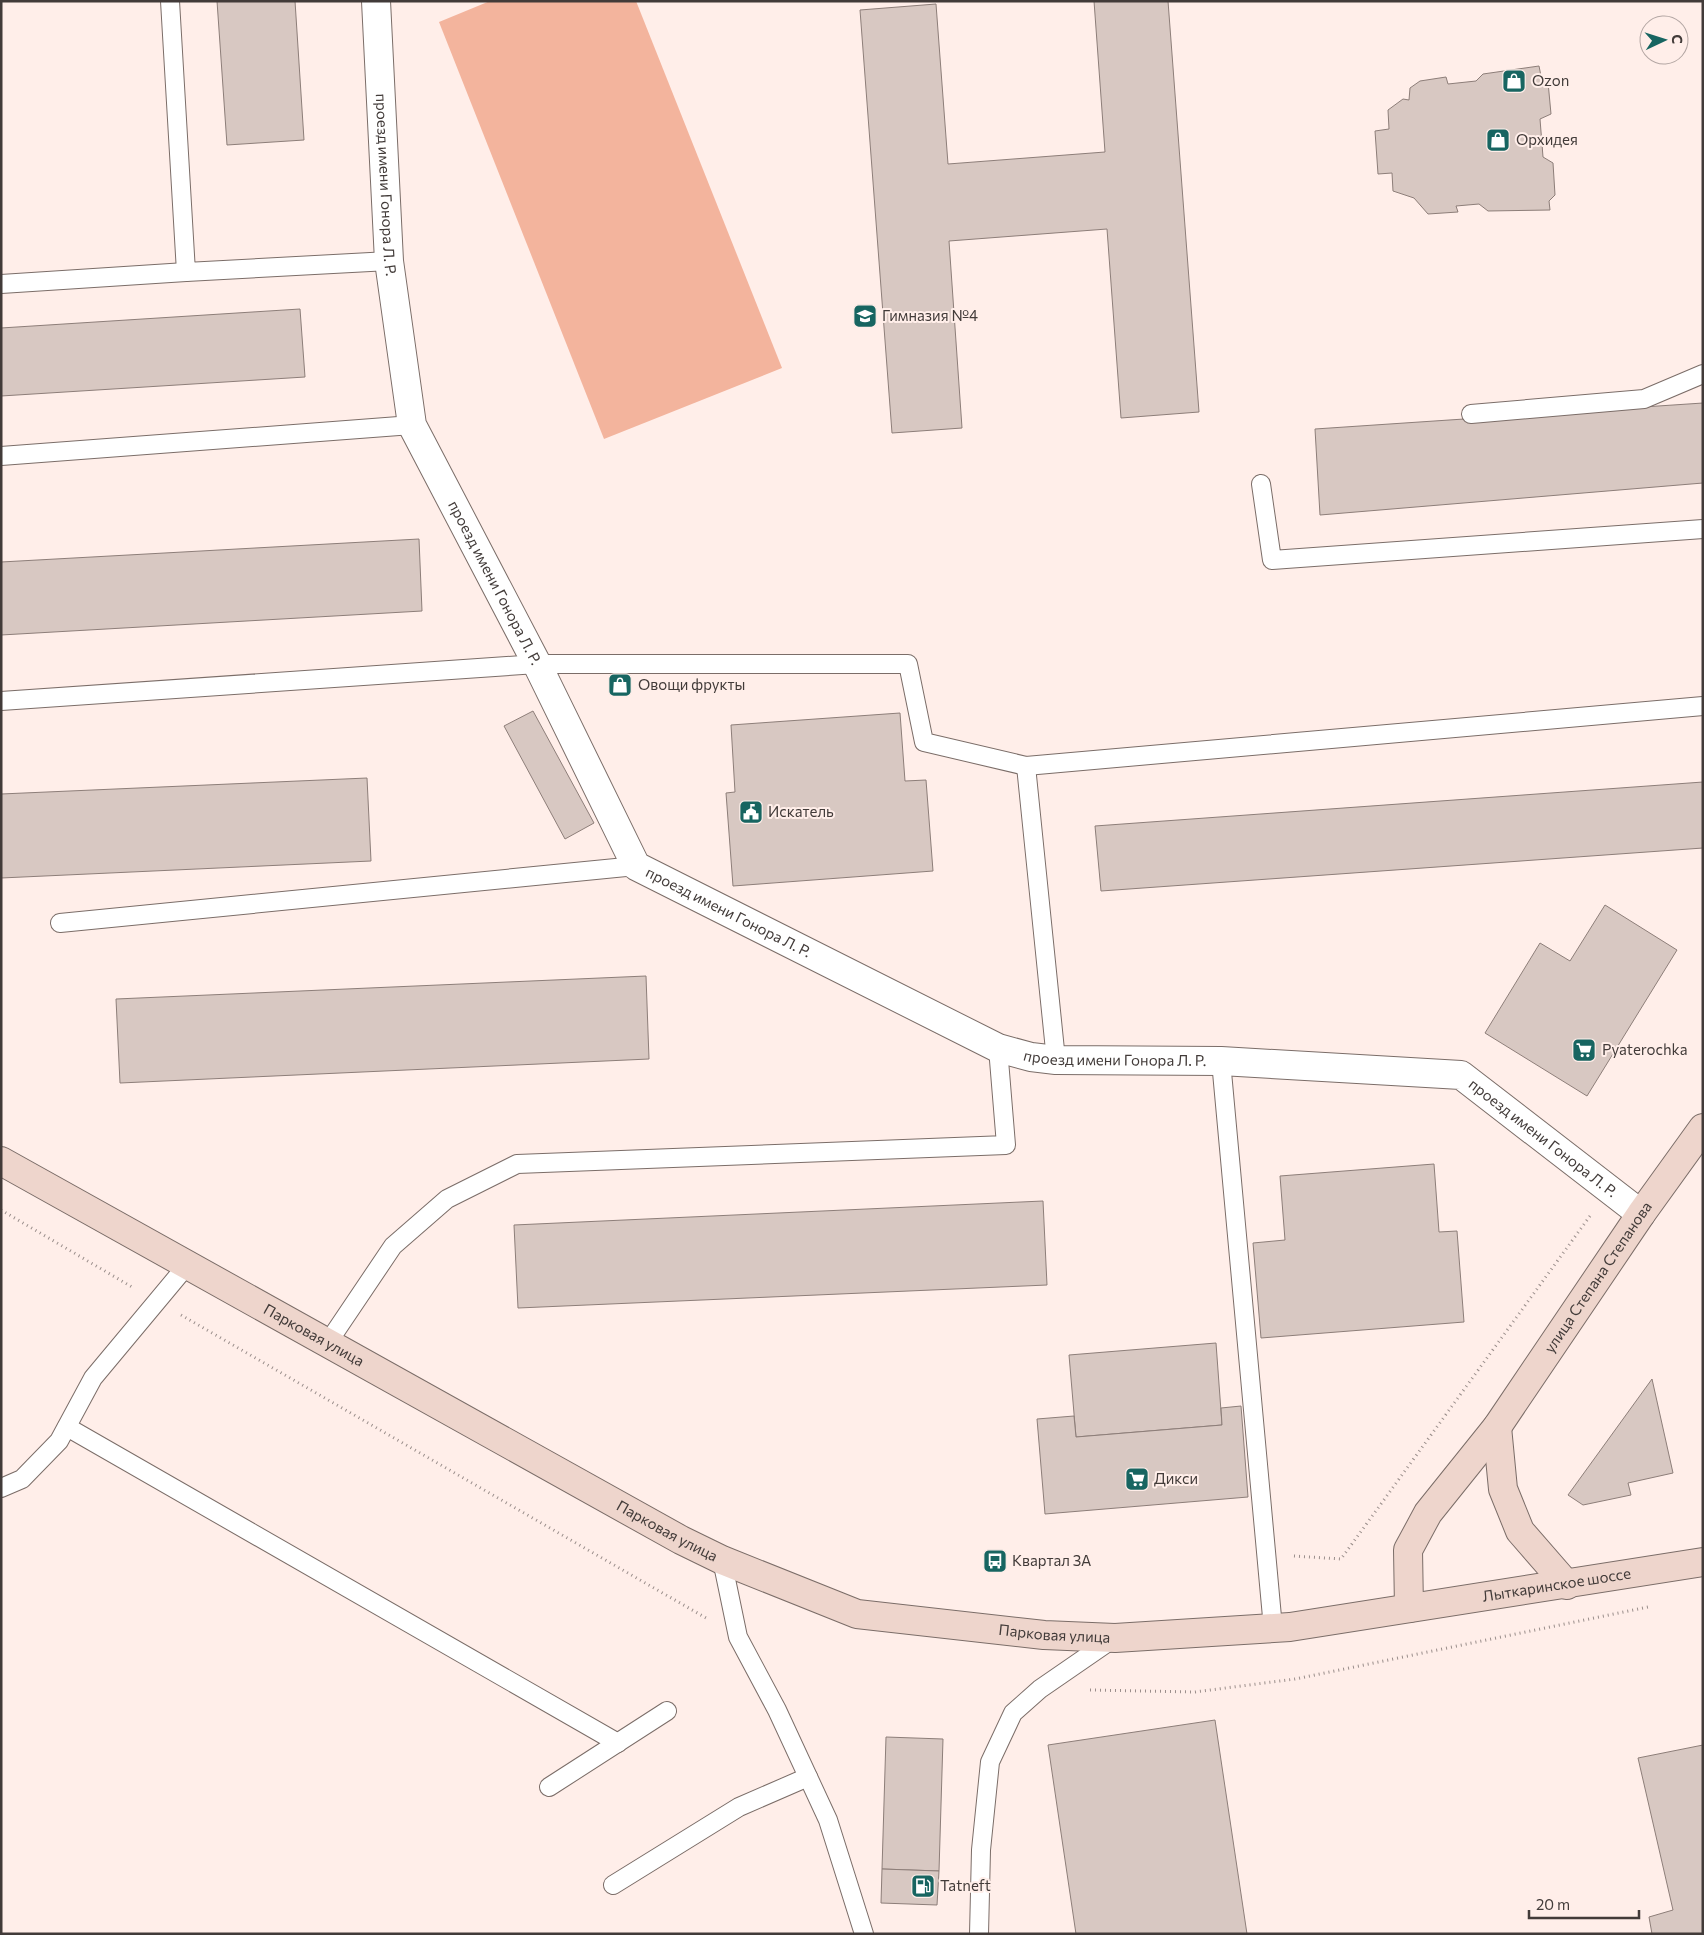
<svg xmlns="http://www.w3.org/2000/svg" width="1704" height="1935" font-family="Commissioner,sans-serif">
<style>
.green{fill:#f3b49d}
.building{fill:#d8c8c2;stroke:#8d7e79}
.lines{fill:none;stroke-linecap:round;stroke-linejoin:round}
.lane-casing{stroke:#7b6d68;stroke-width:20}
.street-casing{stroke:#7b6d68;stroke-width:30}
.secondary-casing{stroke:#7b6d68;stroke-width:30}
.path{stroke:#9a8e8b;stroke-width:3;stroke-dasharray:1 4;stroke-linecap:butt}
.lane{stroke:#fff;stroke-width:18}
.street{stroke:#fff;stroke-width:28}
.secondary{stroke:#eed5cc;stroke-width:28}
.labels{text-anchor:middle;stroke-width:4;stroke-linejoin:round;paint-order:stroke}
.poi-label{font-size:15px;fill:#423b39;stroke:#ffeee9;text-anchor:start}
.street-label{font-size:15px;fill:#423b39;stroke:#ffeee9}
</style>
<rect width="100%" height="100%" fill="#ffeee9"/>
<!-- green -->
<polygon class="green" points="490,1 636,1 782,368 604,439 439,22"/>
<!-- building -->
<g class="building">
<polygon points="217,1 295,1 304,140 227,145"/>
<polygon points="1094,1 1168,1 1199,412 1121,418 1107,229 949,241 962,428 892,433 860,10 936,4 948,164 1105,152"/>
<polygon points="1539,66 1541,76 1548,82 1551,114 1540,119 1543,157 1553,163 1555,195 1549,201 1550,210 1488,211 1479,204 1456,206 1458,212 1428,214 1414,198 1393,191 1392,173 1378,174 1375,131 1389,129 1388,110 1403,99 1409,100 1410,88 1420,81 1446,77 1448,84 1476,81 1483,74"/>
<polygon points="300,309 305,377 1,396 1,328"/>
<polygon points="1703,403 1703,483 1320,515 1315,429"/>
<polygon points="419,539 422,611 1,635 1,562"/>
<polygon points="533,711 594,823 565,839 504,726"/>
<polygon points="900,713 905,781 926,780 933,871 733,886 726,793 735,792 731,725"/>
<polygon points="367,778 371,861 1,878 1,794"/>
<polygon points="1703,782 1703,848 1101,891 1095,826"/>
<polygon points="1605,905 1677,950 1587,1096 1485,1033 1540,943 1570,961"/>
<polygon points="646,976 649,1059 120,1083 116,999"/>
<polygon points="1434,1164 1439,1232 1457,1231 1464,1322 1261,1338 1253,1243 1285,1240 1280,1176"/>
<polygon points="1043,1201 1047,1285 518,1308 514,1225"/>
<polygon points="1216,1343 1222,1425 1076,1437 1069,1355"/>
<polygon points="1652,1379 1673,1473 1628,1483 1631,1495 1583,1505 1568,1495"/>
<polygon points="1241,1406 1248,1497 1045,1514 1037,1419 1074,1416 1076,1437 1222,1425 1221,1408"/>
<polygon points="1215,1720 1247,1934 1076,1934 1048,1745"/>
<polygon points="886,1737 943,1739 939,1871 882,1869"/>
<polygon points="1703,1745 1703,1934 1652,1934 1649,1917 1673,1910 1638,1758"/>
<polygon points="882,1869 939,1871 937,1905 881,1903"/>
</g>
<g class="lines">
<!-- lane casing -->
<g class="lane-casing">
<g id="lane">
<polyline points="170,1 186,272 389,261"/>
<polyline points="1,284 186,272"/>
<polyline points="1471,414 1644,399 1703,374"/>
<polyline points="1,456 412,425"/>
<polyline points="1261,484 1272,560 1703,529"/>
<polyline points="1,701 537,664 908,664 924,742 1026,766 1056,1060"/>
<polyline points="1026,766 1703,706"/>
<polyline points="60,923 636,866"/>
<polyline points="1221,1061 1273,1628"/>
<polyline points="329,1341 393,1246 447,1199 517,1164 1006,1145 998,1048"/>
<polyline points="67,1427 618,1743"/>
<polyline points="1,1488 22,1479 59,1441 93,1378 188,1264"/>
<polyline points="722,1560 738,1637 777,1710 828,1820 864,1934"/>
<polyline points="549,1787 667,1711"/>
<polyline points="613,1885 739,1807 808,1777"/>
<polyline points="979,1934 981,1850 990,1762 1013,1713 1040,1689 1114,1638"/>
</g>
</g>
<!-- street casing -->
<g class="street-casing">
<g id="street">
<path id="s1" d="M376 1 389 261 412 425 537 664 636 866 998 1048 1031 1057 1056 1060 1221 1061 1461 1075 1641 1214"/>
</g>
</g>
<!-- secondary casing -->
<g class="secondary-casing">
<g id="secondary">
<path id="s2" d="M1 1161 681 1540 722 1560 857 1614 1044 1635 1115 1638 1290 1627 1703 1562"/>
<polyline points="1497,1427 1503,1489 1520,1531 1567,1585"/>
<path id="s3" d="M1409 1608 1408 1550 1428 1513 1497 1427 1641 1214 1703 1128"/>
</g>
</g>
<!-- path -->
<g class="path">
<polyline points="1,1210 132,1287"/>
<polyline points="181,1315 706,1618"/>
<polyline points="1294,1556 1341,1559 1590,1216"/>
<polyline points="1090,1690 1195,1692 1295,1679 1648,1607"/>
</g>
<!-- lane -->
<use href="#lane" class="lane"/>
<!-- street -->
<use href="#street" class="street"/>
<!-- secondary -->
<use href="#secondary" class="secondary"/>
</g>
<!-- icons -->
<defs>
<g id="shop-square" transform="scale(1.25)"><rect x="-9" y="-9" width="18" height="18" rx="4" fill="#176561" stroke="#ffeee9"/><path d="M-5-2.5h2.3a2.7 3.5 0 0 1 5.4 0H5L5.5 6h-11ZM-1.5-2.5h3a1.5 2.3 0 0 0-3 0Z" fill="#fff"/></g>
<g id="school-square" transform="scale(1.25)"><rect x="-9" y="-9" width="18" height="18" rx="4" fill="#176561" stroke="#ffeee9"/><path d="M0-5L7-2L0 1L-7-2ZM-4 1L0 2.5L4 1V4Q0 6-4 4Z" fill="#fff"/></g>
<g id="civic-square" transform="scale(1.25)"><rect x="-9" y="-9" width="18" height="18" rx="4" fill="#176561" stroke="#ffeee9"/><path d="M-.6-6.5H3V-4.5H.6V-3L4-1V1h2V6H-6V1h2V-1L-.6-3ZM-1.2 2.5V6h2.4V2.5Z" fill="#fff"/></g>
<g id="supermarket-square" transform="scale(1.25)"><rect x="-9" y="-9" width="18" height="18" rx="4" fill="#176561" stroke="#ffeee9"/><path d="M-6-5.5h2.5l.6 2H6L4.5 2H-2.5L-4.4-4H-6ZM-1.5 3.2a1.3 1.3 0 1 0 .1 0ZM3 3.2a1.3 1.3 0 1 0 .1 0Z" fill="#fff"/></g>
<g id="bus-square" transform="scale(1.25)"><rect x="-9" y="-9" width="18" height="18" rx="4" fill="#176561" stroke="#ffeee9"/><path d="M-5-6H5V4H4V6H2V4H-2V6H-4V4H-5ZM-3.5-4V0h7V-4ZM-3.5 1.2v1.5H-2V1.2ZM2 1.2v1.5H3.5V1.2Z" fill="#fff"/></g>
<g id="fuel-square" transform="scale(1.25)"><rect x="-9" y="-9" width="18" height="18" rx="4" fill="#176561" stroke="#ffeee9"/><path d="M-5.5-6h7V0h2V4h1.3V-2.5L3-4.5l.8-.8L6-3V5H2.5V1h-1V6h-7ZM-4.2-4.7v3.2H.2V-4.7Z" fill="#fff"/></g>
</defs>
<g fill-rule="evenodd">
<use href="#shop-square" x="1514" y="81"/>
<use href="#shop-square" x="1498" y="140"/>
<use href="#school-square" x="865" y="316"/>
<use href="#shop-square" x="620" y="685"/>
<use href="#civic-square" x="751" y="812"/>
<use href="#supermarket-square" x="1584" y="1050"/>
<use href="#supermarket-square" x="1137" y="1479"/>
<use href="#bus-square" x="995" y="1561"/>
<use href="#fuel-square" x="923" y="1886"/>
</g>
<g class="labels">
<!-- poi labels -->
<g class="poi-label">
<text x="1532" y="86">Ozon</text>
<text x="1516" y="145">Орхидея</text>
<text x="882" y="321">Гимназия №4</text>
<text x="638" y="690">Овощи фрукты</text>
<text x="768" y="817">Искатель</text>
<text x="1602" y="1055">Pyaterochka</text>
<text x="1154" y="1484">Дикси</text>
<text x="1012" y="1566">Квартал 3А</text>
<text x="940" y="1891">Tatneft</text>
</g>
<!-- street labels -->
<g class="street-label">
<text dy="5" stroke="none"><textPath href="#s1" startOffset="184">проезд имени Гонора Л. Р.</textPath></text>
<text dy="5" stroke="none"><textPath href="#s1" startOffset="604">проезд имени Гонора Л. Р.</textPath></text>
<text dy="5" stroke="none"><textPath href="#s1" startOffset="1024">проезд имени Гонора Л. Р.</textPath></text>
<text dy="5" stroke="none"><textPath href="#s1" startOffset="1444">проезд имени Гонора Л. Р.</textPath></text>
<text dy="5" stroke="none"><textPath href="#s1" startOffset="1894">проезд имени Гонора Л. Р.</textPath></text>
<text dy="5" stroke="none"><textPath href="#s3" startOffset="391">улица Степана Степанова</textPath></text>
<text dy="5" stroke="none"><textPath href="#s2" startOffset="358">Парковая улица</textPath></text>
<text dy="5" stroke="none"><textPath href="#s2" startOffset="762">Парковая улица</textPath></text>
<text dy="5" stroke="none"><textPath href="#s2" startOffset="1674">Лыткаринское шоссе</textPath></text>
<text dy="5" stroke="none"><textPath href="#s2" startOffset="1168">Парковая улица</textPath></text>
</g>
</g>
<!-- border -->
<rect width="1704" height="1935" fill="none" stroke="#423b39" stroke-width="5"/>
<!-- north arrow -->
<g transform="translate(1664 40) rotate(86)"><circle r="24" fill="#ffeee9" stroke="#b3a6a3"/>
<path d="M0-4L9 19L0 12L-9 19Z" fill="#176561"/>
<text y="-8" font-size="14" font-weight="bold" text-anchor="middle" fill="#423b39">С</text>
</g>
<!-- scale -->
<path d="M1529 1910v8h110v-8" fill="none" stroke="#423b39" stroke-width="2.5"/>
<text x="1536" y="1910" font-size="15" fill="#423b39" stroke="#ffeee9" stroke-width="4" paint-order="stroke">20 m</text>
</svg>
